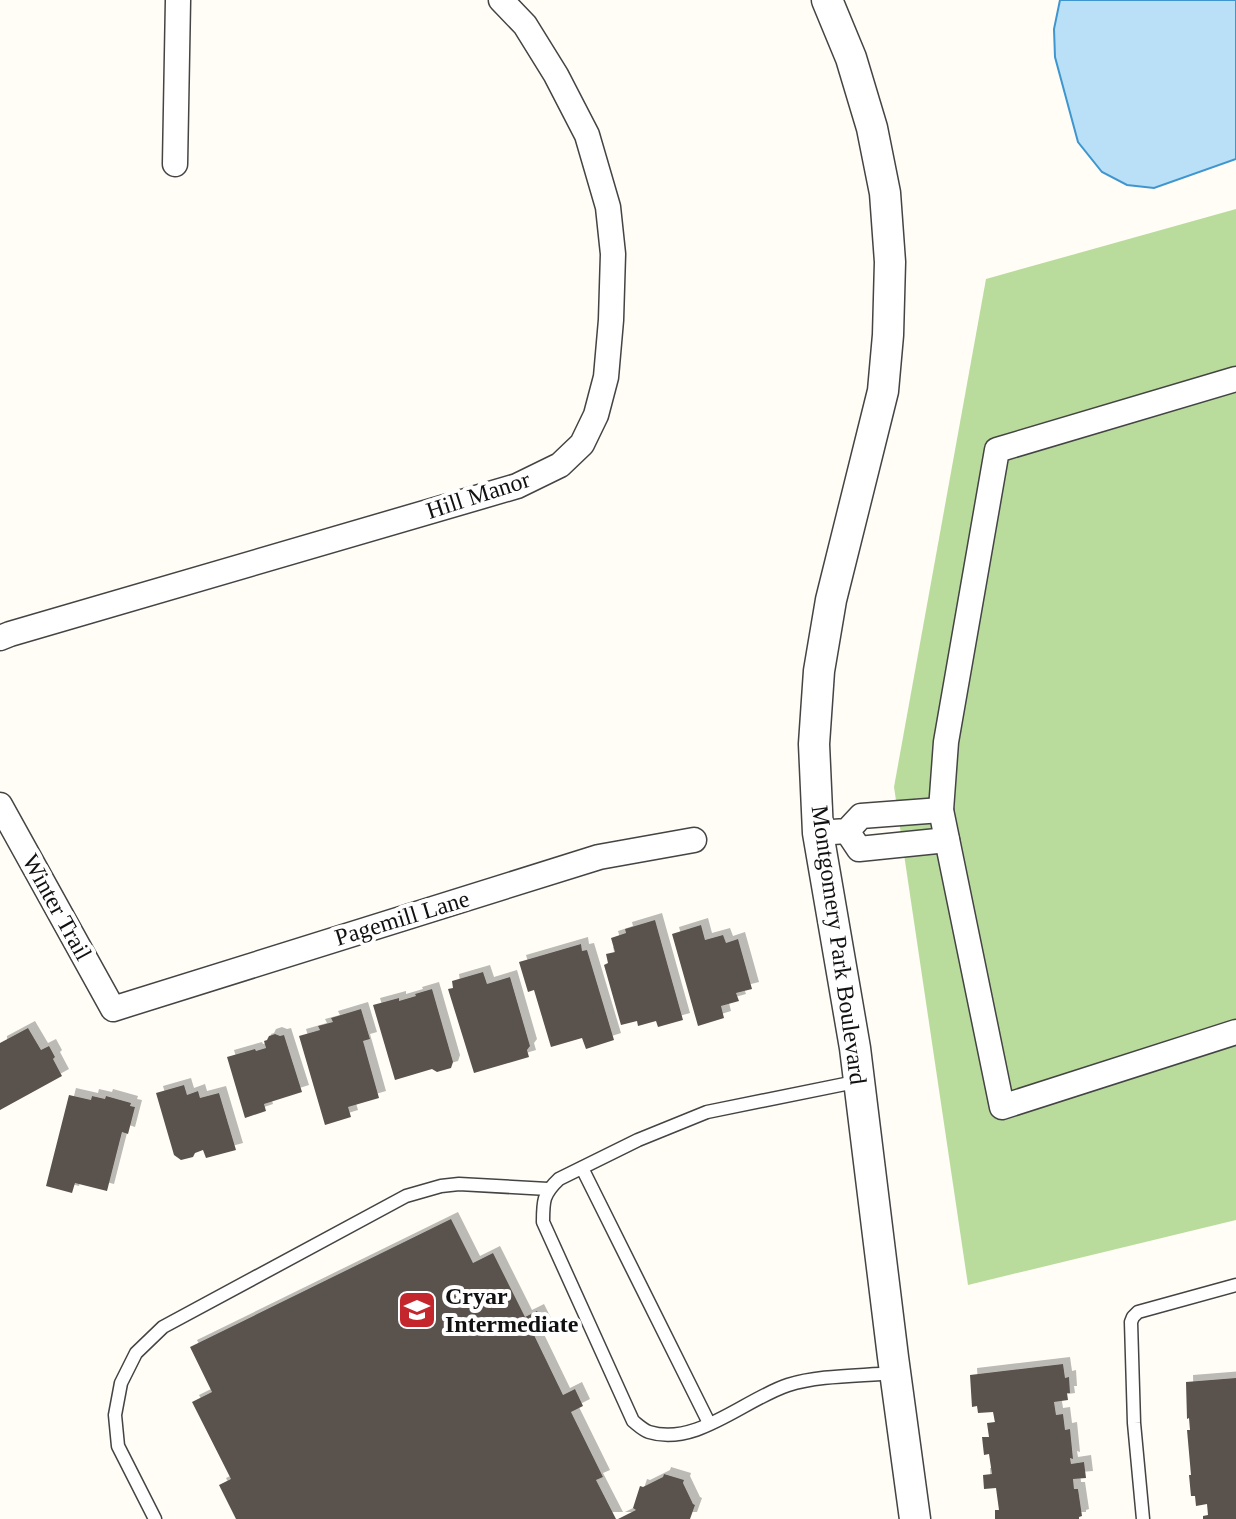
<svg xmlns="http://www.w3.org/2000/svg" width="1236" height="1519" font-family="'Times New Roman',serif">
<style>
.forest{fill:#b9dc9c}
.water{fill:#b9e0f7;stroke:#3f96cf;stroke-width:2}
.building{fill:#5a524d;filter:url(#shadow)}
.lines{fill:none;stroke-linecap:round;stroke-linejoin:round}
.service-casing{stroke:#444;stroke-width:15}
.minor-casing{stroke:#444;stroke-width:27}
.tertiary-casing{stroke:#444;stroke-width:33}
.service{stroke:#fff;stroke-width:12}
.minor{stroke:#fff;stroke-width:24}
.tertiary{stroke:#fff;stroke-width:30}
.labels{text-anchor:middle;stroke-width:8;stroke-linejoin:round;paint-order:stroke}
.street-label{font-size:24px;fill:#111;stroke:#fff}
.poi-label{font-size:24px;font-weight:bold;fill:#111;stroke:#fff;text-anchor:start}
</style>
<defs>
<filter id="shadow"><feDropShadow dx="7" dy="-7" stdDeviation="0" flood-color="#0004"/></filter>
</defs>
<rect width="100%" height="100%" fill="#fffdf5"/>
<!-- forest -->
<polygon class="forest" points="1236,209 1236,1220 968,1285 894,787 986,279"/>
<!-- water -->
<polygon class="water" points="1060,0 1236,0 1236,159 1154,188 1127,185 1102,172 1078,142 1055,57 1054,29"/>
<!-- building -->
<g class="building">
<polygon points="655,920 683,1020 658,1027 656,1021 638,1026 637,1021 621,1025 604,965 608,963 606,954 615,952 611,938 626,933 625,929"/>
<polygon points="701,925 705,940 723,935 726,943 738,939 752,989 736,993 739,1001 721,1006 724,1018 698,1026 672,934"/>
<polygon points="581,944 582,951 587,950 614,1040 586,1049 582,1038 551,1047 534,990 528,992 519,962"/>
<polygon points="483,972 487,984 510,977 530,1046 527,1050 529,1057 474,1073 448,989 453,988 452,981"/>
<polygon points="432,989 453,1062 451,1068 437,1072 432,1069 395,1080 373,1005 399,998 399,1001 416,996 415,994"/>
<polygon points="361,1009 370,1039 363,1041 379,1098 348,1107 351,1117 325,1125 299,1036 320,1030 318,1026 333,1022 331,1018"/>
<polygon points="28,1028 41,1050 49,1046 55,1057 53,1059 62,1076 0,1110 0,1043"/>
<polygon points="275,1034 280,1036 284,1035 302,1092 264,1104 266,1111 245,1118 227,1057 255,1049 256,1051 266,1048 264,1041 267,1040 269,1036"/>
<polygon points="184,1085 187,1095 198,1091 200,1098 219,1093 236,1150 206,1158 203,1150 195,1153 193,1157 181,1160 174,1155 156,1093"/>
<polygon points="69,1095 91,1100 92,1096 105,1099 106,1096 131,1103 130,1106 135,1107 128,1134 122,1132 107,1191 75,1183 72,1193 46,1186"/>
<polygon points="451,1219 473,1263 493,1253 525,1317 537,1311 546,1329 534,1335 563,1395 575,1389 583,1406 571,1412 603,1477 596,1480 616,1519 236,1519 219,1485 231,1479 192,1402 212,1392 190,1347"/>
<polygon points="1063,1364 1065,1378 1069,1377 1070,1393 1067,1393 1068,1400 1054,1402 1056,1415 1063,1414 1065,1430 1070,1429 1073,1459 1070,1458 1071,1464 1084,1462 1086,1478 1073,1479 1074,1489 1078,1489 1082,1516 1079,1517 1079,1519 995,1519 995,1510 999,1510 996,1488 984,1489 983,1475 992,1474 989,1454 984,1455 982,1437 989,1437 987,1423 995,1422 993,1412 978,1413 977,1406 972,1407 970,1375"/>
<polygon points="1236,1378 1236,1519 1203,1519 1203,1516 1208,1515 1207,1504 1196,1506 1195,1496 1191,1496 1189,1475 1191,1475 1187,1430 1190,1430 1189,1418 1187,1419 1186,1382"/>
<polygon points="664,1474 684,1480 683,1483 693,1504 695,1505 690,1519 618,1519 636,1510 633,1508 640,1486 643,1487 663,1477"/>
</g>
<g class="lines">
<!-- service casing -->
<g class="service-casing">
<g id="service">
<path d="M860 1081 707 1112 638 1140 559 1179C543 1194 543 1201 543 1222L633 1421C638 1425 643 1430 649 1432 696 1447 745 1399 788 1385 819 1375 860 1376 893 1373"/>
<polyline points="582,1168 709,1423"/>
<polyline points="155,1519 118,1446 115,1415 121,1383 136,1353 163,1327 406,1196 441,1186 459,1184 548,1189"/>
<polyline points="1143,1519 1134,1423 1131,1322 1133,1317 1138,1312 1236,1285"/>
</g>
</g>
<!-- minor casing -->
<g class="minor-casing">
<g id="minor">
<polyline points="175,164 178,0"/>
<polyline points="1236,379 997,450 946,742 941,810 1002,1107 1236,1032"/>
<polyline points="0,638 10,634 517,486 560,465 582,444 596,415 606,377 611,320 613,254 608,207 587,135 556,75 525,25 501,0"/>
<polyline points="0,805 113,1009 599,857 694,840"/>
<polyline points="847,831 859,849 947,840"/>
<polyline points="818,833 847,831 861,816 941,810"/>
</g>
</g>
<!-- tertiary casing -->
<g class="tertiary-casing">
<polyline id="tertiary" points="827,0 851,58 872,128 885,193 890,262 888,335 883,391 831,600 819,671 814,744 818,833 855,1048 893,1357 915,1519"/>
</g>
<!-- service -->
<use href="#service" class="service"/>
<!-- minor -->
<use href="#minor" class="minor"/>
<!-- tertiary -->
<use href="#tertiary" class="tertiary"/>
</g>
<!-- icons -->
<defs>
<g id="school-square" transform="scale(2)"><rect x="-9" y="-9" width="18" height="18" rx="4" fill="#c4262e" stroke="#fff"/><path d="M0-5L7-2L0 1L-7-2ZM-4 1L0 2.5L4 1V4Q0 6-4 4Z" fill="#fff"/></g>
</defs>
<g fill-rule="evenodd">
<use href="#school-square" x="417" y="1310"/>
</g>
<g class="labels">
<!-- street labels -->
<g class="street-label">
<text transform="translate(478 495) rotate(-18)" y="8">Hill Manor</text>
<text transform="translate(57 907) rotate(61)" y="8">Winter Trail</text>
<text transform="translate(402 918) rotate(-17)" y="8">Pagemill Lane</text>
<text transform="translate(839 945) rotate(82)" y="8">Montgomery Park Boulevard</text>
</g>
<!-- poi labels -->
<g class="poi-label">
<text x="445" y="1304">Cryar<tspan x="445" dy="28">Intermediate</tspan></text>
</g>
</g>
</svg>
